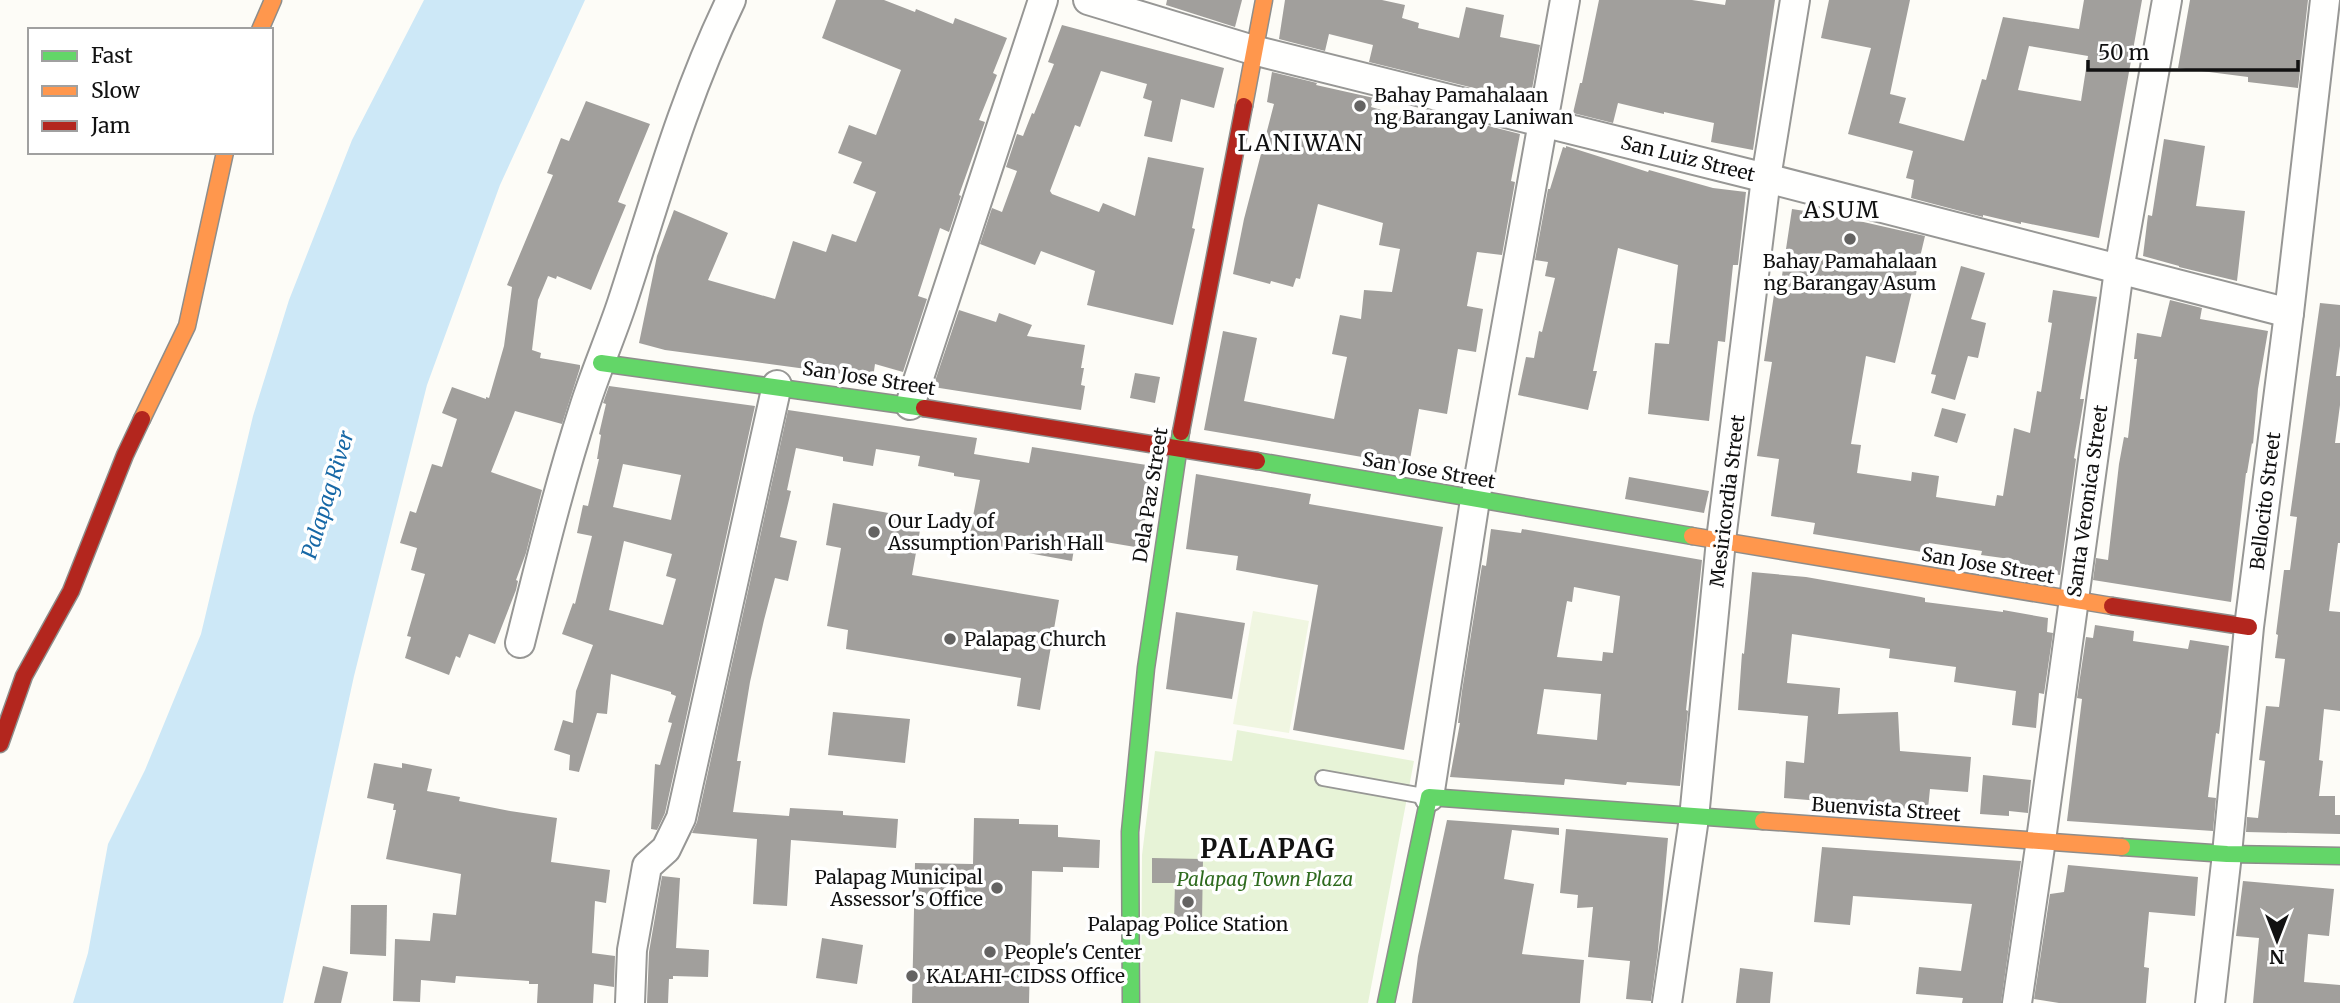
<svg xmlns="http://www.w3.org/2000/svg" width="2340" height="1003" font-family="Merriweather,serif">
<style>
.green{fill:#e7f3d7}
.pitch{fill:#f0f6e1}
.water{fill:#cde8f7}
.building{fill:#a19f9c;fill-rule:evenodd}
.lines{fill:none;stroke-linecap:round;stroke-linejoin:round}
.lane-casing{stroke:#979795;stroke-width:18}
.street-casing{stroke:#979795;stroke-width:32}
.fast-casing{stroke:#8e8d8b;stroke-width:19}
.slow-casing{stroke:#8e8d8b;stroke-width:19}
.jam-casing{stroke:#8e8d8b;stroke-width:19}
.lane{stroke:#fffffe;stroke-width:14}
.street{stroke:#fffffe;stroke-width:28}
.fast{stroke:#63d668;stroke-width:16}
.slow{stroke:#ff974d;stroke-width:16}
.jam{stroke:#b3261e;stroke-width:16}
.poi-dot{fill:#646362;stroke:#fff;stroke-width:2.5}
.labels{text-anchor:middle;stroke-width:7;stroke-linejoin:round;paint-order:stroke}
.poi-label{font-size:19px;fill:#111;stroke:#fff;text-anchor:start}
.street-label{font-size:19px;fill:#111;stroke:#fff}
.park-label{font-size:19px;font-style:italic;fill:#2f6b1f;stroke:#fff}
.water-label{font-size:21px;font-style:italic;fill:#1768a6;stroke:#fff}
.quarter-label{font-size:23px;letter-spacing:2px;fill:#111;stroke:#fff}
.district-label{font-size:26px;font-weight:bold;letter-spacing:2px;fill:#111;stroke:#fff}
</style>
<rect width="100%" height="100%" fill="#fdfcf7"/>
<!-- green -->
<polygon class="green" points="1237,730 1414,761 1368,1003 1141,1003 1142,855 1155,751 1232,761"/>
<!-- pitch -->
<polygon class="pitch" points="1253,611 1309,621 1289,733 1233,724"/>
<!-- water -->
<polygon class="water" points="424,0 585,0 500,185 427,385 354,676 283,1003 73,1003 88,953 108,844 145,770 201,634 253,416 289,300 352,140"/>
<!-- building -->
<g class="building">
<polygon points="836,0 884,0 915,12 916,9 953,24 955,18 1007,38 993,73 997,75 979,120 985,122 959,195 961,196 949,232 940,228 918,296 927,299 903,372 875,364 873,378 665,350 639,343 657,256 674,210 728,233 708,280 775,299 793,241 826,252 832,234 856,242 876,192 853,183 862,162 838,153 849,125 876,135 901,70 822,38"/>
<polygon points="1167,0 1242,0 1235,27 1166,5"/>
<polygon points="1285,0 1382,0 1405,5 1402,18 1419,23 1418,28 1459,38 1466,7 1504,15 1500,37 1540,45 1530,100 1526,101 1369,62 1373,45 1329,34 1325,51 1279,39"/>
<polygon points="1599,0 1692,0 1725,5 1726,0 1775,0 1753,150 1711,142 1714,123 1664,112 1664,114 1618,103 1613,123 1573,113 1580,83 1582,83"/>
<path d="M1829 0H1910L1890 94 1906 98 1899 123 1964 141 1982 79 1986 80 2003 17 2079 29 2084 0H2142L2099 238 2021 222V224L1983 215V217L1911 198 1914 180 1906 178 1913 151 1848 134 1871 48 1821 38ZM2029 46 2088 56 2081 101 2018 90Z"/>
<polygon points="2190,0 2308,0 2298,88 2248,82 2248,77 2178,68"/>
<polygon points="1062,25 1224,68 1214,108 1181,99 1172,142 1144,136 1152,101 1143,98 1147,84 1101,71 1080,127 1075,125 1050,191 1052,194 1099,212 1103,203 1135,216 1148,157 1204,168 1192,228 1195,229 1173,325 1087,305 1095,271 1041,251 1035,265 980,244 992,208 1002,212 1017,171 1006,167 1017,134 1023,136 1032,113 1034,114 1054,64 1048,62"/>
<polygon points="1272,72 1317,83 1316,85 1374,98 1371,107 1424,122 1426,110 1520,134 1511,181 1515,182 1502,255 1477,252 1467,306 1483,309 1476,352 1458,349 1447,414 1419,409 1409,465 1204,430 1223,331 1257,338 1244,401 1334,419 1347,357 1332,354 1340,315 1361,319 1364,290 1392,292 1400,249 1379,245 1383,223 1318,204 1300,279 1296,278 1293,287 1271,281 1270,284 1233,274 1244,219 1274,104 1267,102"/>
<polygon points="586,101 650,124 618,202 626,205 591,290 557,276 556,279 548,276 538,300 532,350 541,353 540,358 580,365 580,368 562,424 515,411 491,472 542,490 526,553 516,580 518,581 516,590 495,644 469,634 460,658 456,656 449,675 405,658 411,637 407,636 425,574 411,570 417,548 400,543 410,511 416,513 432,464 442,467 457,419 442,413 452,387 486,399 486,397 489,398 504,346 512,287 507,285 553,175 547,173 561,138 569,141"/>
<polygon points="2164,139 2205,146 2196,206 2245,211 2237,281 2179,267 2179,266 2143,256 2148,215 2152,216"/>
<polygon points="1566,146 1648,172 1649,170 1713,188 1746,192 1738,265 1733,265 1725,342 1718,341 1709,421 1648,414 1655,343 1669,344 1678,265 1618,248 1593,371 1597,371 1588,410 1518,395 1526,357 1534,358 1539,331 1542,332 1555,278 1545,276 1548,262 1535,260 1548,189 1550,189 1563,147 1566,148"/>
<polygon points="1792,209 1837,216 1925,236 1895,363 1866,356 1851,444 1861,445 1857,473 1911,481 1912,472 1939,476 1936,497 1995,506 1997,495 2003,496 2014,428 2030,433 2037,391 2041,392 2052,323 2048,322 2053,290 2097,297 2080,399 2084,399 2074,458 2076,459 2060,575 2009,567 2010,559 1981,555 1982,551 1929,543 1928,553 1813,534 1815,523 1771,516 1779,459 1757,456 1772,362 1764,361 1775,288 1780,289"/>
<polygon points="1961,266 1985,273 1971,319 1986,323 1978,358 1968,356 1955,400 1931,393 1936,375 1931,374"/>
<polygon points="2170,300 2202,308 2200,319 2268,331 2258,389 2253,444 2252,443 2247,473 2246,473 2231,602 2093,580 2096,558 2108,560 2119,464 2124,437 2128,438 2137,359 2134,359 2137,333 2161,337"/>
<polygon points="2320,303 2340,305 2340,346 2336,376 2340,376 2340,405 2335,443 2340,443 2340,543 2338,543 2329,611 2340,612 2340,711 2324,709 2319,760 2323,761 2319,796 2335,796 2335,815 2340,815 2340,834 2246,832 2247,817 2258,818 2265,761 2259,760 2266,706 2279,707 2285,659 2275,658 2278,635 2276,634 2284,570 2290,570 2297,517 2290,516"/>
<polygon points="959,310 996,322 999,313 1032,325 1027,336 1085,345 1081,368 1084,368 1081,385 1085,386 1081,410 933,387"/>
<polygon points="1135,373 1160,377 1155,403 1130,398"/>
<path d="M609 386 755 406 665 813 657 830 651 829 655 764 660 765 672 723 668 722 676 696 671 694V692L611 674 607 714 597 713 579 772 569 770 570 755 554 750 563 720 573 723 576 691 593 645 562 634 573 603 575 604 592 536 577 533 583 505 588 506 599 459H597L601 435 599 434 606 404 603 403ZM623 464 681 475 671 520 613 507ZM624 541 672 554 666 576 676 579 663 625 609 610Z"/>
<polygon points="1942,408 1966,414 1957,443 1934,436"/>
<polygon points="788,410 977,438 974,454 1029,463 1032,447 1153,466 1141,548 1076,537 1072,561 968,542 980,480 954,476 954,473 918,466 920,456 876,449 873,466 843,461 843,457 796,448 787,490 791,491 780,537 797,541 788,581 775,578 764,620 750,682 737,761 741,761 733,812 789,816 790,808 843,811 843,815 898,819 896,848 791,840 787,906 753,904 757,839 692,833 697,822"/>
<polygon points="1196,474 1311,494 1309,504 1443,527 1404,750 1293,730 1318,585 1236,570 1238,556 1186,549"/>
<polygon points="1629,477 1709,491 1704,513 1625,499"/>
<polygon points="833,503 922,519 912,575 1059,600 1040,710 1017,706 1021,678 846,649 848,630 827,626 841,548 826,545"/>
<path d="M1491 529 1521 533 1522 529 1702 560 1686 710 1688 711 1680 786 1627 782 1626 785 1565 779 1564 785 1450 777 1460 723H1458L1462 691 1482 565 1486 566ZM1574 587 1620 596 1613 653 1603 652 1602 661 1557 657 1567 601 1572 602ZM1544 689 1601 694 1597 740 1537 734Z"/>
<polygon points="1752,572 1806,577 1921,597 1925,598 1925,602 2003,612 2003,610 2048,618 2047,632 2053,633 2044,694 2039,693 2036,728 2012,725 2016,691 1954,682 1956,667 1889,658 1890,649 1792,634 1787,683 1840,688 1838,714 1898,712 1900,751 1971,757 1968,792 1930,789 1928,809 1891,808 1892,804 1845,800 1845,803 1784,798 1786,761 1804,763 1808,716 1738,710 1742,653 1744,654"/>
<polygon points="1176,612 1245,623 1232,699 1166,689"/>
<polygon points="2095,625 2134,631 2133,641 2188,649 2190,640 2229,646 2219,734 2216,733 2208,797 2216,798 2213,831 2067,821 2082,699 2077,698 2086,637 2093,638"/>
<polygon points="833,712 910,719 905,763 828,755"/>
<polygon points="374,763 402,768 402,763 432,769 427,791 460,797 459,801 510,811 557,818 551,862 610,870 606,903 595,901 592,953 615,956 614,987 594,984 593,1003 537,1003 538,984 529,984 529,981 456,976 455,983 421,980 420,1002 393,1001 395,939 430,941 433,913 456,915 461,874 386,859 396,810 393,810 394,804 367,798"/>
<polygon points="1983,775 2031,780 2028,813 2009,811 2009,816 1980,814"/>
<polygon points="974,818 1019,819 1019,824 1058,825 1058,837 1100,840 1099,868 1063,867 1063,872 1032,871 1029,1003 912,1003 915,863 973,864"/>
<polygon points="1447,820 1559,828 1559,835 1512,830 1504,879 1534,884 1522,954 1584,960 1580,1003 1412,1003 1418,956"/>
<polygon points="1566,829 1668,838 1658,950 1651,1001 1626,999 1630,961 1588,957 1593,907 1577,908 1578,895 1560,893"/>
<polygon points="1822,847 2021,861 2001,1003 1962,1003 1963,998 1916,994 1919,967 1961,971 1972,904 1853,896 1850,925 1814,922"/>
<polygon points="1152,858 1203,859 1202,922 1174,921 1175,883 1152,883"/>
<polygon points="2068,865 2198,877 2195,916 2149,912 2144,967 2149,968 2146,1003 2059,1003 2034,999 2050,894 2064,892"/>
<polygon points="662,876 680,878 676,948 709,950 708,977 673,976 673,979 669,979 668,1003 647,1003 649,952"/>
<polygon points="2243,881 2334,889 2329,936 2308,934 2304,982 2340,985 2340,1003 2253,1003 2259,938 2236,936"/>
<polygon points="351,905 387,905 386,956 350,954"/>
<polygon points="822,938 863,945 857,984 816,978"/>
<polygon points="323,966 348,972 341,1003 314,1003"/>
<polygon points="1740,968 1773,972 1770,1003 1736,1003"/>
</g>
<g class="lines">
<!-- lane casing -->
<g class="lane-casing">
<polyline id="lane" points="1323,778 1429,797"/>
</g>
<!-- street casing -->
<g class="street-casing">
<g id="street">
<polyline points="1088,0 1253,50 1766,178 2289,313"/>
<polyline points="910,405 1043,0"/>
<path d="M520 643C540 564 559 485 584 408 595 373 610 339 622 303 656 199 683 99 731 0"/>
<polyline points="1429,797 1475,500 1565,0"/>
<polyline points="630,1003 632,950 647,866 666,849 681,818 777,385"/>
<polyline points="1667,1003 1694,818 1721,540 1766,178 1795,0"/>
<polyline points="2017,1003 2041,840 2119,270 2167,0"/>
<polyline points="2210,1003 2227,854 2249,627 2289,313 2325,0"/>
</g>
</g>
<!-- fast casing -->
<g class="fast-casing">
<g id="fast">
<polyline points="601,363 924,408"/>
<polyline points="1257,461 1692,536"/>
<polyline points="2122,847 2227,854 2340,856"/>
<polyline points="1131,1003 1130,832 1146,668 1181,432"/>
<polyline points="1386,1003 1429,797 1763,821"/>
</g>
</g>
<!-- slow casing -->
<g class="slow-casing">
<g id="slow">
<polyline points="260,30 273,0"/>
<polyline points="1244,106 1264,0"/>
<polyline points="142,419 187,326 225,152"/>
<polyline points="1692,536 2112,606"/>
<polyline points="1763,821 2122,847"/>
</g>
</g>
<!-- jam casing -->
<g class="jam-casing">
<g id="jam">
<polyline points="924,408 1257,461"/>
<polyline points="1181,432 1244,106"/>
<polyline points="2112,606 2249,627"/>
<polyline points="0,744 24,676 71,591 125,455 142,419"/>
</g>
</g>
<!-- lane -->
<use href="#lane" class="lane"/>
<!-- street -->
<use href="#street" class="street"/>
<!-- fast -->
<use href="#fast" class="fast"/>
<!-- slow -->
<use href="#slow" class="slow"/>
<!-- jam -->
<use href="#jam" class="jam"/>
</g>
<!-- markers -->
<g class="poi-dot">
<circle cx="1360" cy="106" r="7"/>
<circle cx="1850" cy="239" r="7"/>
<circle cx="874" cy="532" r="7"/>
<circle cx="950" cy="639" r="7"/>
<circle cx="997" cy="888" r="7"/>
<circle cx="1188" cy="902" r="7"/>
<circle cx="990" cy="952" r="7"/>
<circle cx="912" cy="976" r="7"/>
</g>
<g class="labels">
<!-- poi labels -->
<g class="poi-label">
<text x="1374" y="102">Bahay Pamahalaan<tspan x="1374" dy="22">ng Barangay Laniwan</tspan></text>
<text x="1850" y="268" text-anchor="middle">Bahay Pamahalaan<tspan x="1850" dy="22">ng Barangay Asum</tspan></text>
<text x="888" y="528">Our Lady of<tspan x="888" dy="22">Assumption Parish Hall</tspan></text>
<text x="964" y="646">Palapag Church</text>
<text x="983" y="884" text-anchor="end">Palapag Municipal<tspan x="983" dy="22">Assessor's Office</tspan></text>
<text x="1188" y="931" text-anchor="middle">Palapag Police Station</text>
<text x="1004" y="959">People's Center</text>
<text x="926" y="983">KALAHI-CIDSS Office</text>
</g>
<!-- street labels -->
<g class="street-label">
<text transform="translate(1688 158) rotate(14)" y="7">San Luiz Street</text>
<text transform="translate(869 378) rotate(9)" y="7">San Jose Street</text>
<text transform="translate(1429 470) rotate(10)" y="7">San Jose Street</text>
<text transform="translate(1150 495) rotate(-81)" y="7">Dela Paz Street</text>
<text transform="translate(1727 501) rotate(-83)" y="7">Mesiricordia Street</text>
<text transform="translate(2087 501) rotate(-82)" y="7">Santa Veronica Street</text>
<text transform="translate(2265 501) rotate(-83)" y="7">Bellocito Street</text>
<text transform="translate(1988 565) rotate(10)" y="7">San Jose Street</text>
<text transform="translate(1886 809) rotate(4)" y="7">Buenvista Street</text>
</g>
<!-- park labels -->
<g class="park-label">
<text x="1265" y="886">Palapag Town Plaza</text>
</g>
<!-- water labels -->
<g class="water-label">
<text transform="translate(328 495) rotate(-73)" y="7">Palapag River</text>
</g>
<!-- quarter labels -->
<g class="quarter-label">
<text x="1301" y="151">LANIWAN</text>
<text x="1842" y="218">ASUM</text>
</g>
<!-- district labels -->
<g class="district-label">
<text x="1268" y="858">PALAPAG</text>
</g>
</g>
<!-- legend -->
<rect x="28" y="28" width="245" height="126" fill="#ffffff" stroke="#a0a0a0" stroke-width="2"/>
<rect x="42" y="51" width="35" height="10" fill="#63d668" stroke="#a0a0a0" stroke-width="2"/>
<text x="91" y="63" font-size="21" fill="#111111">Fast</text>
<rect x="42" y="86" width="35" height="10" fill="#ff974d" stroke="#a0a0a0" stroke-width="2"/>
<text x="91" y="98" font-size="21" fill="#111111">Slow</text>
<rect x="42" y="121" width="35" height="10" fill="#b3261e" stroke="#a0a0a0" stroke-width="2"/>
<text x="91" y="133" font-size="21" fill="#111111">Jam</text>
<!-- north arrow -->
<g transform="translate(2277 940) rotate(180)" stroke="#ffffff" stroke-width="5" paint-order="stroke">
<path d="M0-5L12 26L0 18L-12 26Z" fill="#111111"/>
<text y="-10" font-size="19" font-weight="bold" text-anchor="middle" fill="#111111">N</text>
</g>
<!-- scale -->
<path d="M2088 60v10h210v-10" fill="none" stroke="#111111" stroke-width="3.5"/>
<text x="2098" y="60" font-size="21" fill="#111111" stroke="#ffffff" stroke-width="5" paint-order="stroke">50 m</text>
</svg>
